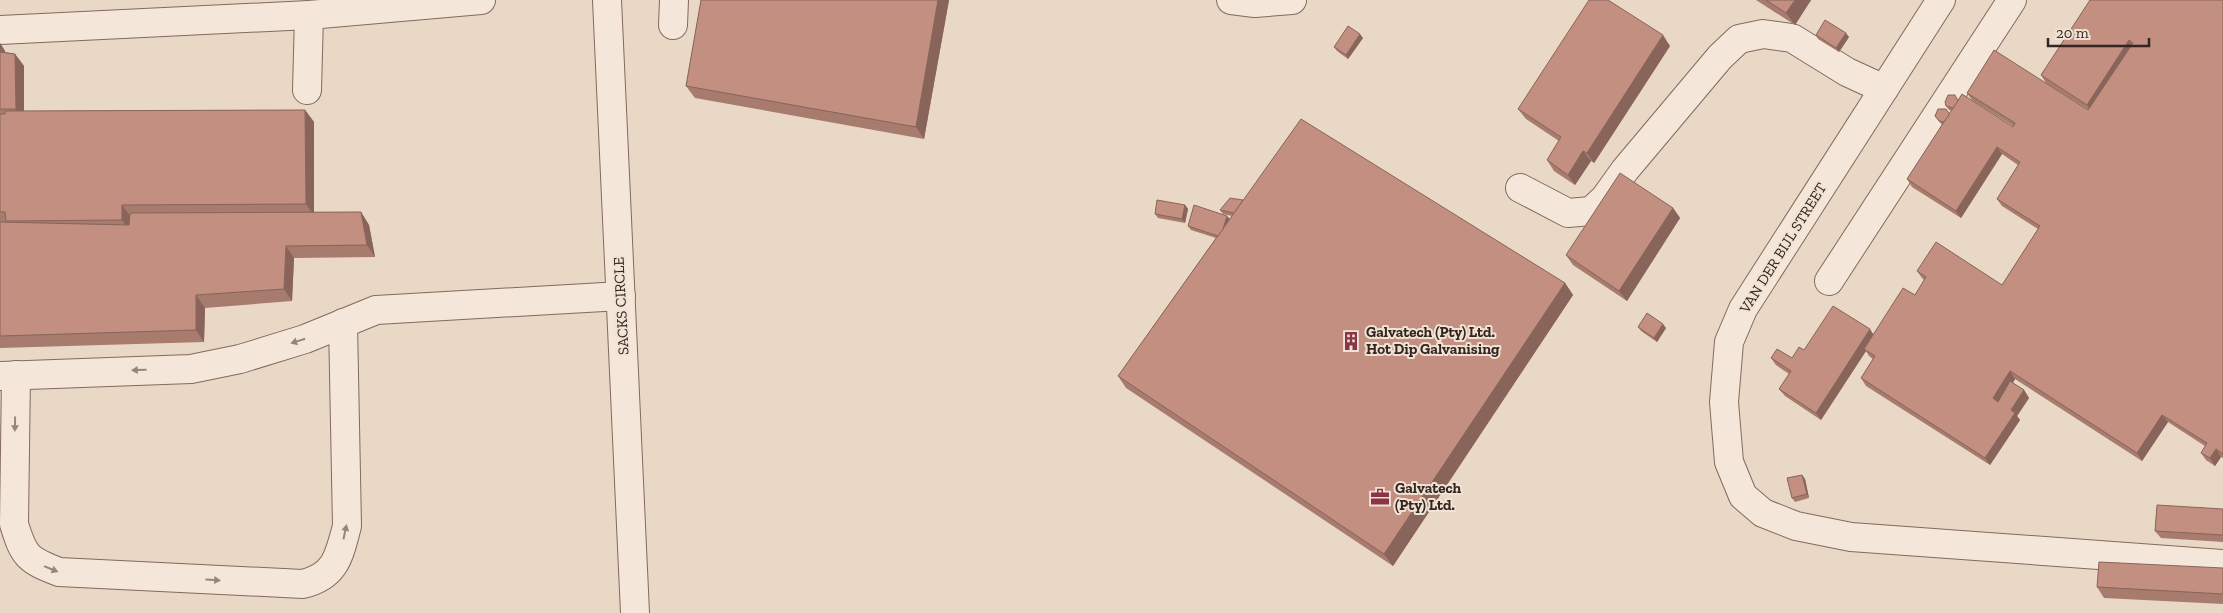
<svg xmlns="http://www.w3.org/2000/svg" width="2223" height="613" font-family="'Zilla Slab',serif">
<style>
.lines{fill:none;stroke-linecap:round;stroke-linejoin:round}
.minor-casing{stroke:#826a5e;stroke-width:30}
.minor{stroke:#f4e6d8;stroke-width:28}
.wall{fill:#a77b6e}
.shaded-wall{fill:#88645a}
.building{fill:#c28f80;stroke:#88645a}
.oneway{fill:#94867c}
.labels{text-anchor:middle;stroke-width:4;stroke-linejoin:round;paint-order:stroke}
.street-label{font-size:15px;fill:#342520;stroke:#f1e3d4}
.poi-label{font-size:15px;font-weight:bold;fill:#342520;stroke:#f1e3d4;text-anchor:start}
</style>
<rect width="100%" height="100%" fill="#e9d8c6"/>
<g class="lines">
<!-- minor casing -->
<g class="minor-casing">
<g id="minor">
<polyline points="607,0 635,613"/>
<polyline points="1231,0 1255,3 1292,0"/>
<polyline points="1941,0 1743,309 1729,342 1724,402 1729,462 1743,496 1763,513 1796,526 1851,537 2223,564"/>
<polyline points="673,25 674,0"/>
<polyline points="0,30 309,15 481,0"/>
<polyline points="307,90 309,15"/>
<polyline points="1520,188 1568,213 1591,211 1605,198 1625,170 1720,57 1739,39 1763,34 1792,38 1847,72 1884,89"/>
<polyline points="1829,281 2012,0"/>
<path d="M16 375 14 524C24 557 28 560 59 572L303 584C336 576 339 556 347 526L343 323"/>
<polyline points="0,376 191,369 240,359 305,339 376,310 621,296"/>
</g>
</g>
<!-- minor -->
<use href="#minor" class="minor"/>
</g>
<!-- wall -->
<g class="wall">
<polygon points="701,0 949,0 924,139 695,98 686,86"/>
<polygon points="1756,0 1811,0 1795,25"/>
<polygon points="2223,0 2223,458 2221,457 2215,466 2206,460 2201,453 2205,446 2168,422 2142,461 2015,379 2013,383 2024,390 2029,398 2017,416 2020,420 1990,465 1866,386 1861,378 1873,359 1869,356 1866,351 1821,420 1785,396 1779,389 1789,374 1776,365 1771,358 1792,358 1804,350 1874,334 1915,295 1924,280 1922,278 1917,271 2002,285 2038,229 2002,206 1997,199 2018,165 2002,154 1961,218 1912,187 1907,179 1942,125 1935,116 1950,114 1952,111 1949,110 1946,106 1958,100 2013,127 2013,126 1972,100 1967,93 2088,110 2089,110 2046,83 2041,75"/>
<polygon points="1816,35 1849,37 1839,52 1818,39"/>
<polygon points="1363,38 1348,59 1337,51 1334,47"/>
<polygon points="0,43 5,51 5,52 15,54 24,66 24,111 305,110 314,122 314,213 361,212 369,225 375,257 294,258 292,301 205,308 204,342 0,348"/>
<polygon points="1670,46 1594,163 1591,161 1575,185 1554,171 1547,160 1559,141 1526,119 1518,109"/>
<polygon points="1185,205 1188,209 1185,223 1158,218 1155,214"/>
<polygon points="1673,208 1680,218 1627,301 1573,265 1566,255"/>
<polygon points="1220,210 1565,283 1573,295 1393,566 1126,388 1118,376 1216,238 1191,230 1188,226 1230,219 1232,216 1223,214"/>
<polygon points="1638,327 1666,328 1657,342 1641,331"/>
<polygon points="1802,475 1805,479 1809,498 1795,502 1792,498"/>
<polygon points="2223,509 2223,542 2161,538 2155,531"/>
<polygon points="2223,568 2223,604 2104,598 2097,587"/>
</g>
<!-- shaded-wall -->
<g class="shaded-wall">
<polygon points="938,0 949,0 924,139 916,127"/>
<polygon points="1795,0 1811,0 1795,25 1786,13"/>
<polygon points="1846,33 1849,37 1839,52 1836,48"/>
<polygon points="1360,34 1363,38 1348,59 1346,55"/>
<polygon points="1663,35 1670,46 1594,163 1587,153"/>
<polygon points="2129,40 2134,48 2092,112 2087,105"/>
<polygon points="0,43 5,51 6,64 0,55"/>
<polygon points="15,54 24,66 24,121 16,109"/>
<polygon points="305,110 314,122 314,216 306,204"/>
<polygon points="1997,147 2002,154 1961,218 1956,211"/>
<polygon points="1583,151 1591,161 1575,185 1568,175"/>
<polygon points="122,205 131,217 131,232 122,220"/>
<polygon points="1185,205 1188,209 1185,223 1182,219"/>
<polygon points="1673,208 1680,218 1627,301 1619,291"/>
<polygon points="361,212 369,225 375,257 367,245"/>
<polygon points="1227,216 1230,219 1220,237"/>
<polygon points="286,246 294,258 292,301 284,289"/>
<polygon points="1565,283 1573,295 1393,566 1384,554"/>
<polygon points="196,295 205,308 204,342 196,330"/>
<polygon points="1663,324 1666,328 1657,342 1654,338"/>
<polygon points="1870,329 1875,337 1864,349 1866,351 1821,420 1816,413"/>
<polygon points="2010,371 2015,379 1998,406 1993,398"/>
<polygon points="2024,390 2029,398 2017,416 2020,420 1990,465 1985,458 2011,410"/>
<polygon points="2162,415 2168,422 2142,461 2137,453"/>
<polygon points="2216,449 2221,457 2215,466 2210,458"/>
<polygon points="1802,475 1805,479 1809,498 1807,494"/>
</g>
<!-- building -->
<g class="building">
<polygon points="701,0 938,0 916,127 686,86"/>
<polygon points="1589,0 1608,0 1663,35 1587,153 1583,151 1568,175 1547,160 1561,137 1518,109"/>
<polygon points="1766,0 1795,0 1786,13"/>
<polygon points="2090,0 2223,0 2223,454 2216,449 2210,458 2201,453 2207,443 2162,415 2137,453 2010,371 1993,398 1998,402 2010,381 2024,390 2011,410 2015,413 1985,458 1861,378 1875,356 1864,349 1903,288 1915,295 1926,277 1917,271 1936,242 2002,285 2040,226 1997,199 2020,162 1997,147 1956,211 1907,179 1962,94 2013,127 2015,123 1967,93 1994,50 2088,110 2133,43 2129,40 2087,105 2041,75"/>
<polygon points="1825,20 1846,33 1836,48 1816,35"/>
<polygon points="1348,26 1360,34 1346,55 1334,47"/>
<polygon points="0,52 15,54 16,109 0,109"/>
<polygon points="1948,95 1955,95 1958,101 1953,108 1946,106 1945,102"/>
<polygon points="1938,109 1946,109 1949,113 1949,115 1944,122 1939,121 1935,116"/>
<polygon points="305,110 306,204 122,205 122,220 6,221 5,212 0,212 0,114 5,114 5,111"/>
<polygon points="1301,119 1565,283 1384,554 1118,376"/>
<polygon points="1620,173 1673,208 1619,291 1566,255"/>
<polygon points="1230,198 1243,200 1234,213 1220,210"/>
<polygon points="1157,200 1185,205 1182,219 1155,214"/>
<polygon points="1194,205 1227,216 1223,229 1218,236 1188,226"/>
<polygon points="361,212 367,245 286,246 284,289 196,295 196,330 0,336 0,222 129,225 130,213"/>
<polygon points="1833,306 1870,329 1816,413 1779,389 1791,371 1771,358 1777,349 1792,358 1799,347 1804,350"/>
<polygon points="1647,313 1663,324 1654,338 1638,327"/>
<polygon points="1802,475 1807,494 1792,498 1787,478"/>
<polygon points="2157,505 2223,509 2223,535 2155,531"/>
<polygon points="2099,562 2223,568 2223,594 2097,587"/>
</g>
<!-- one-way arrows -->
<defs><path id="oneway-solid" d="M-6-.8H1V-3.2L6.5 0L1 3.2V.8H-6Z" transform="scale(1.25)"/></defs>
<g class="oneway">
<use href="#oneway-solid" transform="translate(298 341) rotate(163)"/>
<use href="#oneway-solid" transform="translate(139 370) rotate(178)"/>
<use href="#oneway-solid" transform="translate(15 424) rotate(91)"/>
<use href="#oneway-solid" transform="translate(345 532) rotate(-78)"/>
<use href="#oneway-solid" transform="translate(51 569) rotate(22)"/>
<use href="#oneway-solid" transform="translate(213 580) rotate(3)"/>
</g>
<!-- icons -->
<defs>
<g id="building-bare" transform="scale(1.5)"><path d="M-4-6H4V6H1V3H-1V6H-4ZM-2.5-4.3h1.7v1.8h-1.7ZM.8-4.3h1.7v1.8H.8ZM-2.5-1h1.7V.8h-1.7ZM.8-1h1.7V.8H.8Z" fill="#893545" stroke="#f1e3d4" stroke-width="2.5" paint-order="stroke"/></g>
<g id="office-bare" transform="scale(1.5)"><path d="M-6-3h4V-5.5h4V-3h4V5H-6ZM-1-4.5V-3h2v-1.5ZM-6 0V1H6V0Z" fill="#893545" stroke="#f1e3d4" stroke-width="2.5" paint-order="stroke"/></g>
</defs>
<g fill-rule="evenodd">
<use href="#building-bare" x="1351" y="341"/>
<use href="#office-bare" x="1380" y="497"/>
</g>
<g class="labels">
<!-- street labels -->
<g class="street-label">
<text transform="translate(1783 248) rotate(-58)" y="5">VAN DER BIJL STREET</text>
<text transform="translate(621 306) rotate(-93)" y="5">SACKS CIRCLE</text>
</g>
<!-- poi labels -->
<g class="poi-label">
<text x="1366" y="337">Galvatech (Pty) Ltd.<tspan x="1366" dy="17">Hot Dip Galvanising</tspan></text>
<text x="1395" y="493">Galvatech<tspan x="1395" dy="17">(Pty) Ltd.</tspan></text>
</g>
</g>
<!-- scale -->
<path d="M2048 38v8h101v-8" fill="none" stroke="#342520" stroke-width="2.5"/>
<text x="2056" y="38" font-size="15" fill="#342520" stroke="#f1e3d4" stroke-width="4" paint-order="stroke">20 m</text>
</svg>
